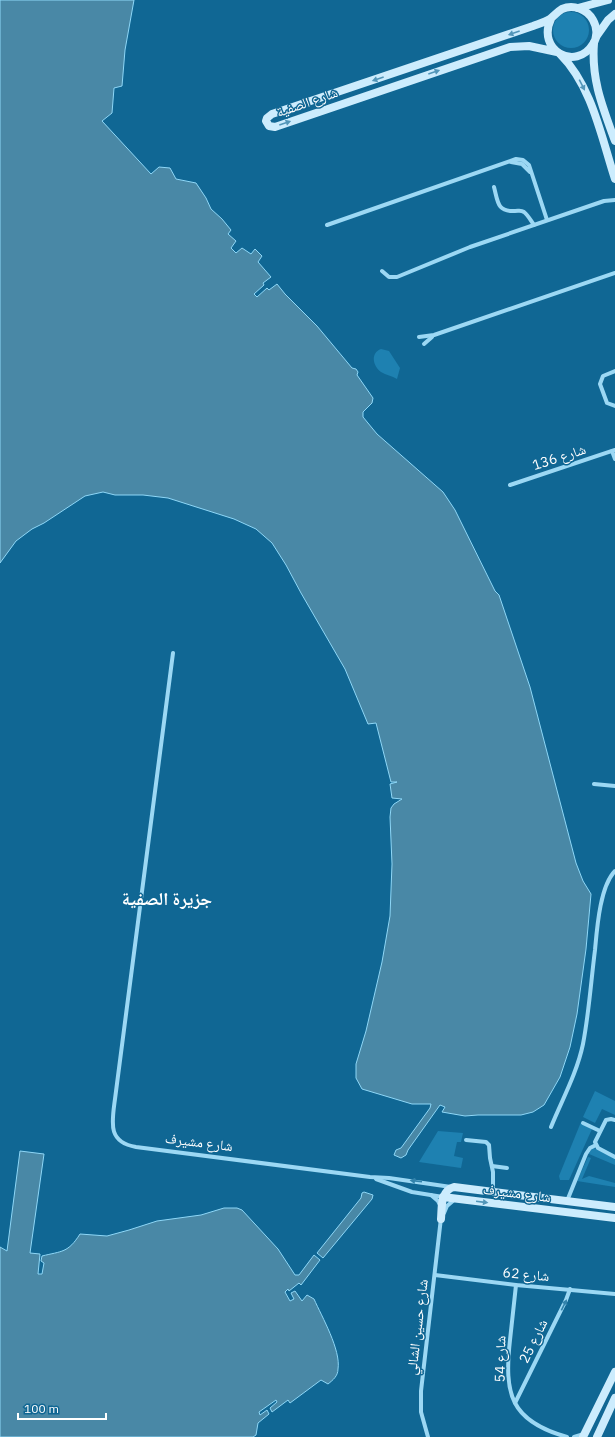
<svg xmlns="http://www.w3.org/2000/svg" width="615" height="1437" font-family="'IBM Plex Sans','Noto Naskh Arabic',sans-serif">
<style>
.green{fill:#1e81b1}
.water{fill:#4988a6;stroke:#8ed7f7}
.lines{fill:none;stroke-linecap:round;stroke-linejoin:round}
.street{stroke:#9cd8f4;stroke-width:4}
.secondary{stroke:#ccecfd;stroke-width:8}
.oneway{fill:#5296b9}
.oneway2{fill:#3383ac}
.labels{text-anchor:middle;stroke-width:3;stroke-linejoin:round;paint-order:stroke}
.street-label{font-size:14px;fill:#fff;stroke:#106794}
.district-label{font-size:18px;font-weight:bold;fill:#fff;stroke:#106794}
</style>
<rect width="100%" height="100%" fill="#106794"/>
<!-- green -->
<g class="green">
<circle cx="571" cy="30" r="18"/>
<path d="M381 349 389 351 400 368 397 379C392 376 386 375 381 372 373 366 370 353 381 349Z"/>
<polygon points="595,1091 615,1101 615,1115 602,1109 595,1123 583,1117"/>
<polygon points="581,1122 592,1129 569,1180 560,1180 559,1176"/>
<polygon points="438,1131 463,1133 461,1142 457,1142 454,1156 463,1158 461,1168 419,1162"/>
<polygon points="592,1147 615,1158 615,1165 589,1154"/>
<polygon points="588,1157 591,1158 582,1179 589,1176 615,1183 615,1187 577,1181"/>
</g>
<!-- water -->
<g class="water">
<polygon points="0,0 134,0 125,50 122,86 114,88 112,113 102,121 151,174 159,167 170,168 176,179 196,183 206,198 211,209 222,219 231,230 228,234 236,241 231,248 236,253 242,248 251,254 255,249 262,256 258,262 271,277 263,283 264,285 254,294 257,297 267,288 269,290 277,284 285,294 317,326 352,368 356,369 358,372 357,375 373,398 372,403 363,412 363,417 377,434 443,492 455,510 495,591 499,595 530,687 576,863 583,881 591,894 586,949 577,1014 570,1047 560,1077 544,1105 533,1112 521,1115 478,1115 465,1116 442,1112 445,1107 440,1105 408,1150 406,1155 401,1158 394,1155 396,1150 401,1148 430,1108 431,1104 412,1104 362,1089 356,1078 356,1064 366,1031 382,962 390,916 392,864 390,817 391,808 394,804 402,799 392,798 390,784 397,782 391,782 376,723 368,724 345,669 301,593 286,565 272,543 256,529 234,519 168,498 143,495 115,495 103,492 85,496 44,523 32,529 16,541 0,563"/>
<path d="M20 1151 44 1154 30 1253 40 1254 38 1274H42L44 1263 41 1261 42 1256C62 1251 68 1253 80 1234L107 1236 129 1230 157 1221 201 1215 224 1208H237L242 1210 278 1249 295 1275H299L314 1255 320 1260 301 1285 299 1283 289 1291 288 1289 285 1292 290 1301 294 1299 291 1293 295 1291 302 1301 307 1295 314 1299C322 1317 341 1350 338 1369 338 1376 333 1380 328 1384L321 1380 290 1403 288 1400 272 1412 270 1408 277 1402 276 1400 259 1412 260 1415 267 1410 269 1414 258 1423 256 1435 253 1437H0V1247L7 1251Z"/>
<polygon points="364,1192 373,1195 372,1199 323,1258 317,1253 361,1198 362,1193"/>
</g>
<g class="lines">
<!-- street -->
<g class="street">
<polyline points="511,162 522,164 530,172"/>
<path d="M494 187C498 202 497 212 515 211 519 211 521 210 524 212 528 215 531 221 534 225"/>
<polyline points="327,225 516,159 523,160 529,165 547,220"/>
<polyline points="382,271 389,277 397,277 470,247 604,201 615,200"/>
<polyline points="419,337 434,335 615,273"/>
<polyline points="424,344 432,337"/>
<polyline points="615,371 603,376 600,384 607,403 615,406"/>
<polyline points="612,451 615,459"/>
<polyline points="510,485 615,450"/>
<path d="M173 653 115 1099C112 1122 107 1142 136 1147L370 1177 389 1178 451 1187"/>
<polyline points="594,784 615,786"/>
<polyline points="615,1120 611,1119 606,1120 595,1142 598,1148 615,1157"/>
<polyline points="583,1123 600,1131"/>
<path d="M551 1127C562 1100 577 1073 583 1044 589 1013 591 981 595 950 597 928 600 886 615 871"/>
<polyline points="466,1140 486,1142 489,1145 490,1158 493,1172 493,1193"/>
<polyline points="492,1166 507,1168"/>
<polyline points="376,1179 412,1192 443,1197"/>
<polyline points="431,1195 438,1201 440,1205"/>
<polyline points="567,1201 586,1154 590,1148 596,1145"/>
<polyline points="444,1213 447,1206 454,1200"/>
<polyline points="435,1275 516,1285 615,1294"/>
<path d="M516 1285C514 1303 512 1322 510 1340 504 1394 510 1421 567 1437"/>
<polyline points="515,1403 566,1300 570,1289"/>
<polyline points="428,1437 421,1412 421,1391 441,1218"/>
<polyline points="574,1437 584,1434"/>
</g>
<!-- secondary -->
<g class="secondary">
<polyline points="578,8 608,0"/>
<path d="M551 19C536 50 576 72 593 44 598 37 597 27 593 20 587 9 573 4 562 9 557 12 554 16 550 19 545 22 538 24 533 26L272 114 267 118 266 121 269 126 275 127 510 47 529 46 557 52"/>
<polyline points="596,37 608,20 615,14"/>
<path d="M594 43C591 80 603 108 615 141"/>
<path d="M560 54C592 86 601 136 615 179"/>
<polyline points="443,1197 615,1218"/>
<path d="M441 1219C442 1207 440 1191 454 1187L615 1207"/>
<polyline points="583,1437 615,1372"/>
<polyline points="597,1437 615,1398"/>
</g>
</g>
<!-- one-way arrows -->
<defs><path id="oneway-solid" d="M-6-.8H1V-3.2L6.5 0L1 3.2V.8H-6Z"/></defs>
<g class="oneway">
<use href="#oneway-solid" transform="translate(514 33) rotate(161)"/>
<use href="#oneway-solid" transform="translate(434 72) rotate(-19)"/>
<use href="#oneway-solid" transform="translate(378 79) rotate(161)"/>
<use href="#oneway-solid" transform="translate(582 85) rotate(63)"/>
<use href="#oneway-solid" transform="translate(285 123) rotate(-19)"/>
<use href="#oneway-solid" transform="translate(482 1202) rotate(7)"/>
</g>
<g class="oneway2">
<use href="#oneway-solid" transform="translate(416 1181) rotate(-173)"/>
<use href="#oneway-solid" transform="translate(564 1305) rotate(-64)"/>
</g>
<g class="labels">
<!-- street labels -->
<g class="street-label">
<text transform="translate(307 102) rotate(-19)" y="5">شارع الصفية</text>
<text transform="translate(559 457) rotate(-18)" y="5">شارع 136</text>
<text transform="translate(199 1142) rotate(7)" y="5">شارع مشيرف</text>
<text transform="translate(517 1193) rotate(7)" y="5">شارع مشيرف</text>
<text transform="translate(526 1274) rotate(5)" y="5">شارع 62</text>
<text transform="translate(417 1327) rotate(-83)" y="5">شارع حسين الشالي</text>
<text transform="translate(533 1341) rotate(-64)" y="5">شارع 25</text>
<text transform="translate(500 1359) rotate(-89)" y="5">شارع 54</text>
</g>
<!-- district labels -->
<g class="district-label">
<text x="167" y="905">جزيرة الصفية</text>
</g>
</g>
<!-- scale -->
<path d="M18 1413v6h88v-6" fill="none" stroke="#ffffff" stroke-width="2"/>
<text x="24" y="1413" font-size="12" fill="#ffffff" stroke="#106794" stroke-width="3" paint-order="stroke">100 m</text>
</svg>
